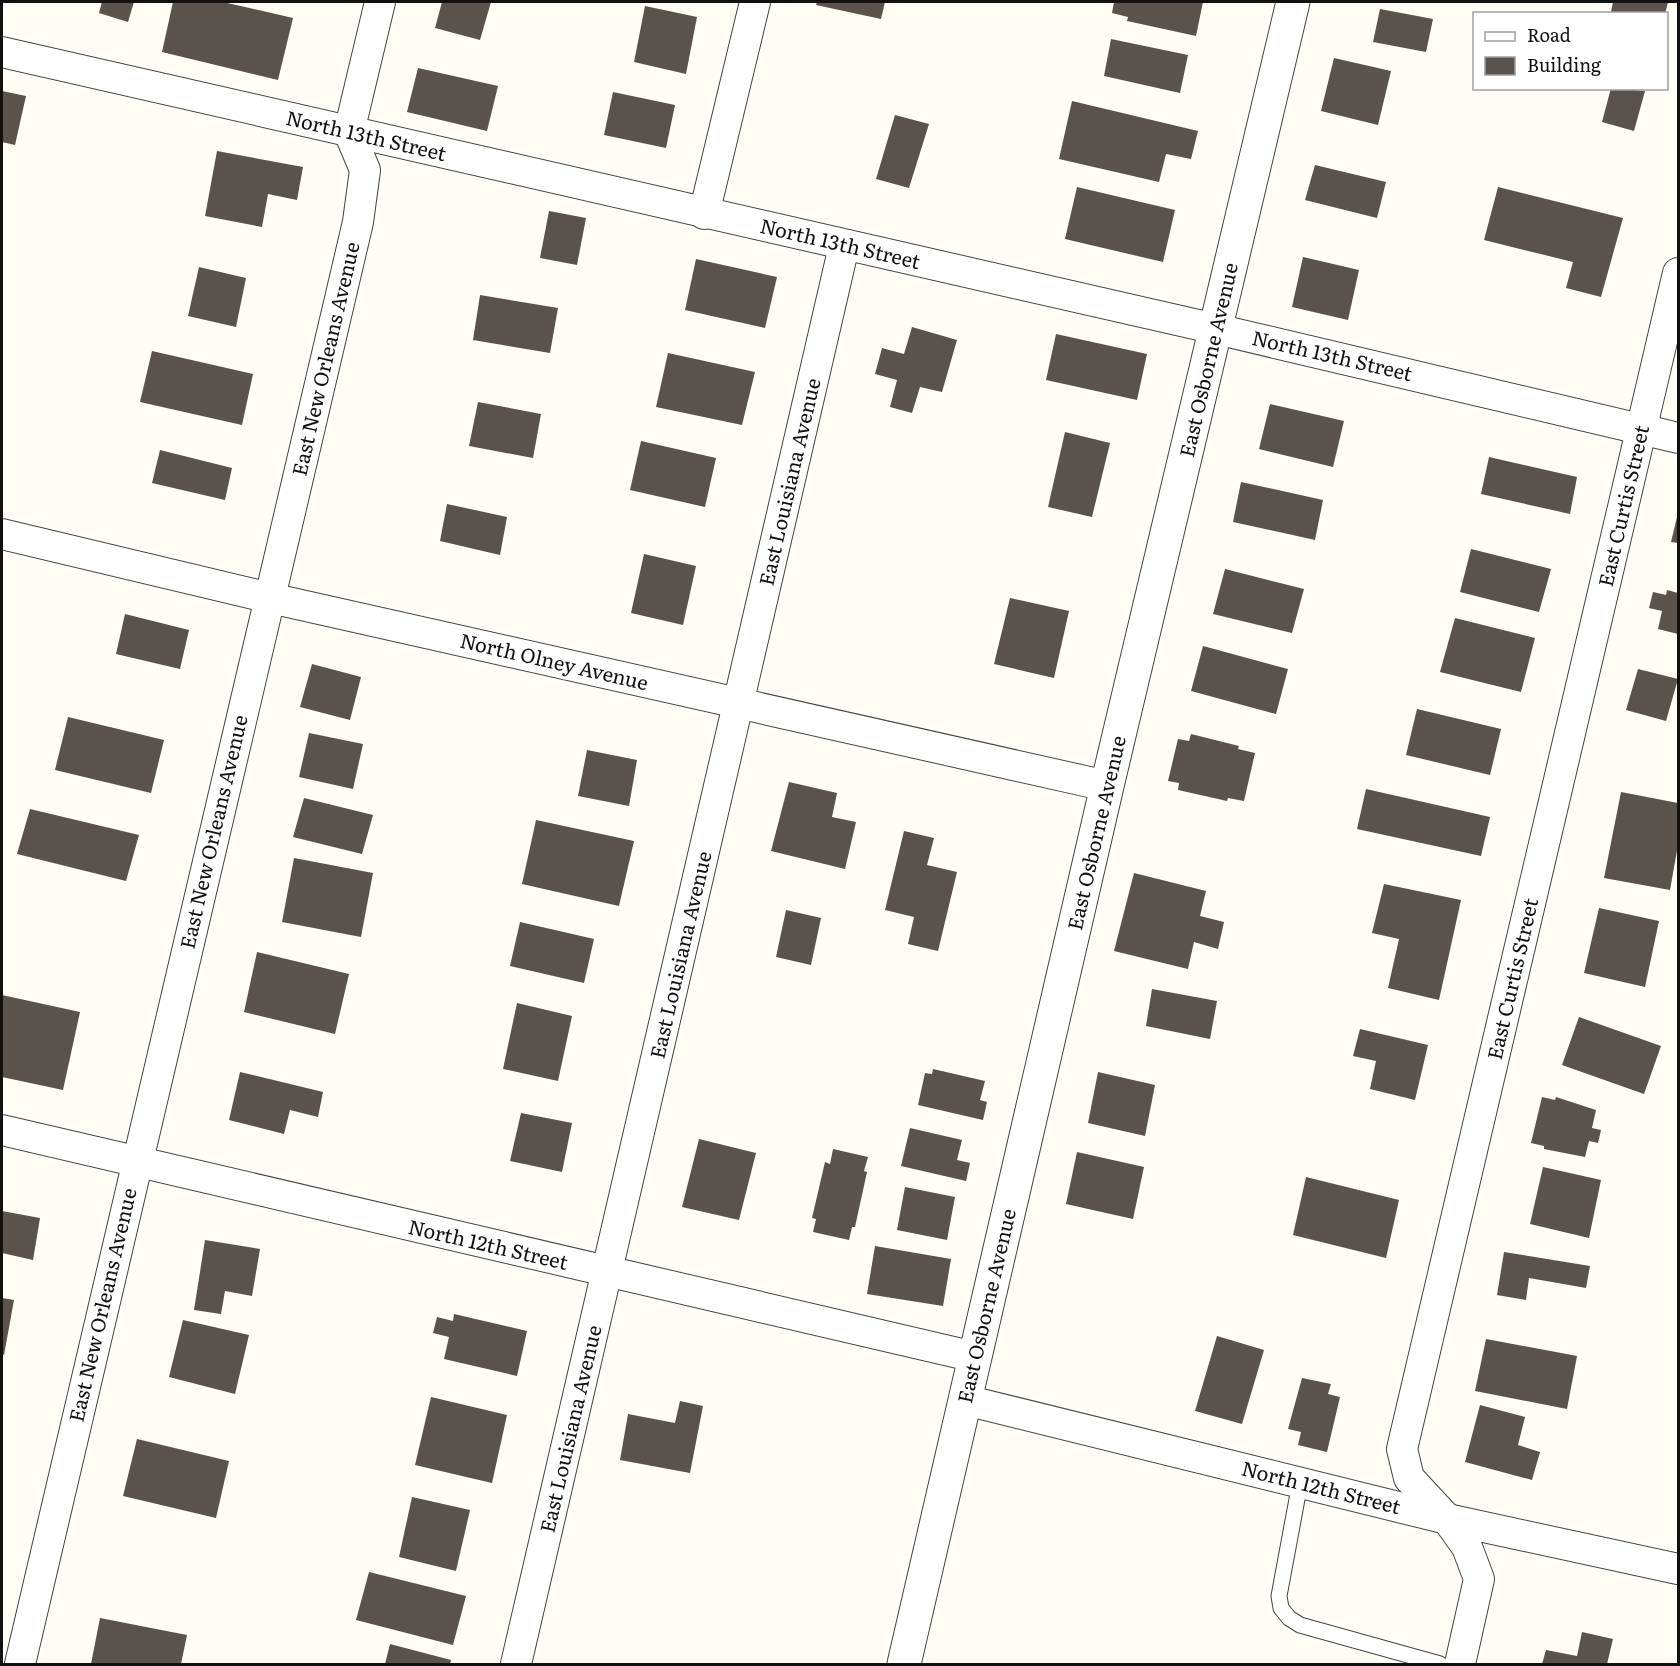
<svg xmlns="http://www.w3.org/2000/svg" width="1680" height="1666" font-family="Literata,serif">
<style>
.building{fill:#5a524d}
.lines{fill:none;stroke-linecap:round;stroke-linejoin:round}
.service-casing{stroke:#444;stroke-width:17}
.minor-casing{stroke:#444;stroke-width:32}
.tertiary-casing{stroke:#444;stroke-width:35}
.service{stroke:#fff;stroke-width:15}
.minor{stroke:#fff;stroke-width:30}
.tertiary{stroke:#fff;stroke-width:33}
.labels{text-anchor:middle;stroke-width:6;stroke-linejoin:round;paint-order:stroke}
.street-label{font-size:20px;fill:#111;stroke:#fff}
</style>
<rect width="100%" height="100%" fill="#fffdf5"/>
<!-- building -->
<g class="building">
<polygon points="102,2 134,2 128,22 99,13"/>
<polygon points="173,2 223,2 293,18 278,80 162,52"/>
<polygon points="442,2 491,2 480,40 435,28"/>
<polygon points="817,2 885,2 881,19 816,5"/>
<polygon points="1114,2 1203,2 1196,36 1127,21 1128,17 1112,13"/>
<polygon points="1613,2 1668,2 1665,14 1617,14 1611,12"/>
<polygon points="645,6 697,17 686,74 634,62"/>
<polygon points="1380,9 1433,19 1426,52 1373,42"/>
<polygon points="1111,39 1188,55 1180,93 1104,76"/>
<polygon points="1334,58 1391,71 1378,125 1321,111"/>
<polygon points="418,68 498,86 487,131 407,112"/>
<polygon points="1611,88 1645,91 1634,131 1602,122"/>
<polygon points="2,91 26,96 15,145 2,142"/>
<polygon points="613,92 675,105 666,148 604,135"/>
<polygon points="1072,101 1198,131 1191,159 1166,154 1159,182 1059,159"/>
<polygon points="895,115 929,124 909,188 876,179"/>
<polygon points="217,151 303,167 297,200 268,194 262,227 205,216"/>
<polygon points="1315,165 1386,182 1377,218 1305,200"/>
<polygon points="1077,187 1175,210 1163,262 1065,239"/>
<polygon points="1498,187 1623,218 1601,297 1566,288 1573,262 1484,240"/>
<polygon points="549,211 586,218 577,265 540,258"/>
<polygon points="1303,257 1359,270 1348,320 1292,307"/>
<polygon points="696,259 777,277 765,328 685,310"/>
<polygon points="199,267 246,278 236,327 188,316"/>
<polygon points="480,295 558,308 550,353 473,340"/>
<polygon points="912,327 957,340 942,392 920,387 912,413 890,407 897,380 875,374 882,348 904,354"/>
<polygon points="1056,334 1147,354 1137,400 1046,380"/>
<polygon points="152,351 253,374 242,425 140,402"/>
<polygon points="668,353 755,372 742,425 656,407"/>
<polygon points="478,402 541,414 533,458 469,446"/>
<polygon points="1270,404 1344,421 1333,467 1259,449"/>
<polygon points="1065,432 1110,443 1092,517 1048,507"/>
<polygon points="641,441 716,458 705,507 630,490"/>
<polygon points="160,450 232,468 225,500 152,483"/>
<polygon points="1489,457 1577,477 1570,514 1481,494"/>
<polygon points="1241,482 1323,500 1315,540 1233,522"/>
<polygon points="447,504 507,517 500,555 440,541"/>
<polygon points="1678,513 1678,543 1671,542"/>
<polygon points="1471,549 1551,569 1539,612 1460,592"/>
<polygon points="644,554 696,566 683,625 631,613"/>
<polygon points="1225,569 1304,589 1292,633 1213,614"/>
<polygon points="1667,590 1678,593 1678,634 1658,629 1662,611 1649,608 1653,592 1666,595"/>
<polygon points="1010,598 1069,611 1054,678 994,664"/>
<polygon points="125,614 189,630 180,669 116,654"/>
<polygon points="1455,618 1535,638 1521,692 1440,672"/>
<polygon points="1203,646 1288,669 1276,714 1191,691"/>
<polygon points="312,664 361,677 350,720 300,707"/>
<polygon points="1638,669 1678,679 1666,721 1626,710"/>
<polygon points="1417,709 1501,729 1490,775 1406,755"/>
<polygon points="68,717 164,740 151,793 55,770"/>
<polygon points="309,733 363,744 353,789 299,777"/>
<polygon points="1191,734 1239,746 1238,749 1255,753 1244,801 1228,798 1227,801 1178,790 1179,783 1168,781 1178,739 1189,741"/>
<polygon points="587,750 637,760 629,806 578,796"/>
<polygon points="789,782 837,793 832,817 856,822 845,869 771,851"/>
<polygon points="1366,789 1490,817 1481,856 1357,829"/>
<polygon points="1621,792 1678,803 1678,845 1670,890 1604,878"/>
<polygon points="304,798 373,815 362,854 293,837"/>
<polygon points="30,809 139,835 126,881 17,854"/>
<polygon points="536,820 634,841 619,906 522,884"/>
<polygon points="904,831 934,838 927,865 957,872 938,951 908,944 914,917 885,910"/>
<polygon points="294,858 373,873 361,937 282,922"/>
<polygon points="1134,873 1206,891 1200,916 1224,922 1218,949 1194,942 1188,969 1114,951"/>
<polygon points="1384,884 1461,900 1439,1000 1388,988 1399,939 1372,933"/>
<polygon points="1599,908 1659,921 1645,987 1584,973"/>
<polygon points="786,910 821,918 811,965 776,957"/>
<polygon points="520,922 594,939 584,983 510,966"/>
<polygon points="257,952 349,974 335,1034 244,1012"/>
<polygon points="1152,989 1217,1001 1210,1039 1146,1026"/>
<polygon points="2,995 80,1012 63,1090 2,1077"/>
<polygon points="517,1003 572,1016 558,1081 503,1069"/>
<polygon points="1579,1017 1661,1046 1644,1094 1562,1065"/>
<polygon points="1360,1029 1428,1045 1415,1100 1370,1089 1376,1061 1353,1056"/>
<polygon points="933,1069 985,1081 980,1100 987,1102 983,1120 918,1105 925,1073 932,1074"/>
<polygon points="240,1072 323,1092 318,1117 290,1110 284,1134 229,1120"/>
<polygon points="1098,1072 1155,1085 1145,1136 1088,1123"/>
<polygon points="1542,1097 1555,1100 1556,1097 1596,1110 1592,1128 1601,1130 1598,1143 1589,1141 1585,1157 1544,1149 1544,1146 1531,1143"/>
<polygon points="521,1113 572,1123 562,1172 510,1161"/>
<polygon points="910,1128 962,1140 957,1160 970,1163 966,1181 901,1166"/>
<polygon points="699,1139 756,1153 739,1220 682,1207"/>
<polygon points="833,1149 868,1157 864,1171 867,1172 855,1227 852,1227 849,1240 813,1232 816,1219 812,1218 825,1162 830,1164"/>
<polygon points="1077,1152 1144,1167 1133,1219 1066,1204"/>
<polygon points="1543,1167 1601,1180 1589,1238 1530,1224"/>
<polygon points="1306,1177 1399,1200 1386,1258 1293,1235"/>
<polygon points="905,1187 955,1197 947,1240 897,1230"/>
<polygon points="2,1211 40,1218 33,1260 2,1253"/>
<polygon points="205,1240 260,1249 252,1296 225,1291 221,1314 194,1310"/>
<polygon points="875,1246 951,1259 943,1306 867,1294"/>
<polygon points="1504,1252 1590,1266 1586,1288 1529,1278 1526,1300 1497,1295"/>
<polygon points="2,1298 14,1300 4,1355 2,1354"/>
<polygon points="454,1314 527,1331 517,1376 444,1359 449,1337 433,1333 437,1317 453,1321"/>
<polygon points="183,1320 249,1335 235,1394 169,1377"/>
<polygon points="1217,1336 1264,1350 1242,1424 1195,1411"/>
<polygon points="1486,1339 1577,1356 1567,1409 1475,1391"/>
<polygon points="1302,1378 1331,1384 1328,1394 1340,1397 1327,1452 1298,1445 1301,1432 1288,1429"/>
<polygon points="431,1397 507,1415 492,1483 415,1465"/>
<polygon points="680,1401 703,1406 690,1473 620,1460 628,1414 675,1423"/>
<polygon points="1480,1405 1525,1417 1518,1445 1540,1452 1532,1480 1465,1462"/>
<polygon points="137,1439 229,1461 216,1518 123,1496"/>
<polygon points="412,1497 470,1510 456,1571 399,1557"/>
<polygon points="369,1572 466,1596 453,1645 356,1620"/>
<polygon points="100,1618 187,1635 181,1664 91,1664"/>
<polygon points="1582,1632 1613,1639 1607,1664 1542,1664 1546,1650 1577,1656"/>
<polygon points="390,1644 451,1660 450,1664 385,1664"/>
</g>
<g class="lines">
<!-- service casing -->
<g class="service-casing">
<polyline id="service" points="1300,1483 1279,1596 1281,1608 1289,1618 1300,1625 1440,1664"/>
</g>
<!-- minor casing -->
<g class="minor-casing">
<g id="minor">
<polyline points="2,52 1216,329 1678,438"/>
<polyline points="704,214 755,2"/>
<polyline points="2,534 270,598 1107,786"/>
<polyline points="2,1130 975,1357"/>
<polyline points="965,1400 1447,1519 1678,1569"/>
<polyline points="20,1664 358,222 365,170 349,132 380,2"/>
<polyline points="516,1664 844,246"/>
<polyline points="1460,1664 1479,1579 1467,1547 1447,1519 1409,1478 1402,1449 1678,273"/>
</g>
</g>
<!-- tertiary casing -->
<g class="tertiary-casing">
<polyline id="tertiary" points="904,1664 1107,786 1293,2"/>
</g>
<!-- service -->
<use href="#service" class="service"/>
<!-- minor -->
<use href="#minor" class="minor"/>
<!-- tertiary -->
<use href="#tertiary" class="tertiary"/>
</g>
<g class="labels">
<!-- street labels -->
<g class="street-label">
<text transform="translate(366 136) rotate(13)" y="7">North 13th Street</text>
<text transform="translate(840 244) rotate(13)" y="7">North 13th Street</text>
<text transform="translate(1332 356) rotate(13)" y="7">North 13th Street</text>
<text transform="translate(326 359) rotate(-77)" y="7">East New Orleans Avenue</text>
<text transform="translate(1209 360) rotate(-77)" y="7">East Osborne Avenue</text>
<text transform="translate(790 482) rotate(-77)" y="7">East Louisiana Avenue</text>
<text transform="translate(1624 506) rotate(-77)" y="7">East Curtis Street</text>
<text transform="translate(554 662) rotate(13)" y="7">North Olney Avenue</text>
<text transform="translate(214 832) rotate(-77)" y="7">East New Orleans Avenue</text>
<text transform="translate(1097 833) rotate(-77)" y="7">East Osborne Avenue</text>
<text transform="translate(681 955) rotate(-77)" y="7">East Louisiana Avenue</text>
<text transform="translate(1513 979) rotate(-77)" y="7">East Curtis Street</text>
<text transform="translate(488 1245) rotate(13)" y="7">North 12th Street</text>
<text transform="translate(103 1305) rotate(-77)" y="7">East New Orleans Avenue</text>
<text transform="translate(987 1306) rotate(-77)" y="7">East Osborne Avenue</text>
<text transform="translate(571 1429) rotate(-77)" y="7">East Louisiana Avenue</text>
<text transform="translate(1321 1488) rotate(14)" y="7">North 12th Street</text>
</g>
</g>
<!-- border -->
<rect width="1680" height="1666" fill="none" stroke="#111111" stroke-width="6"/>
<!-- legend -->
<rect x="1473" y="12" width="195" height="78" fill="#ffffff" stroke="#a0a0a0" stroke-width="1.5"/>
<rect x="1485" y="32" width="30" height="9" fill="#ffffff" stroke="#a0a0a0" stroke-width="1.5"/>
<text x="1527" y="42" font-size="18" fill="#111111">Road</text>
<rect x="1485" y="57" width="30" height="18" fill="#5a524d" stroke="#a0a0a0" stroke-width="1.5"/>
<text x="1527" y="72" font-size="18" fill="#111111">Building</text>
</svg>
